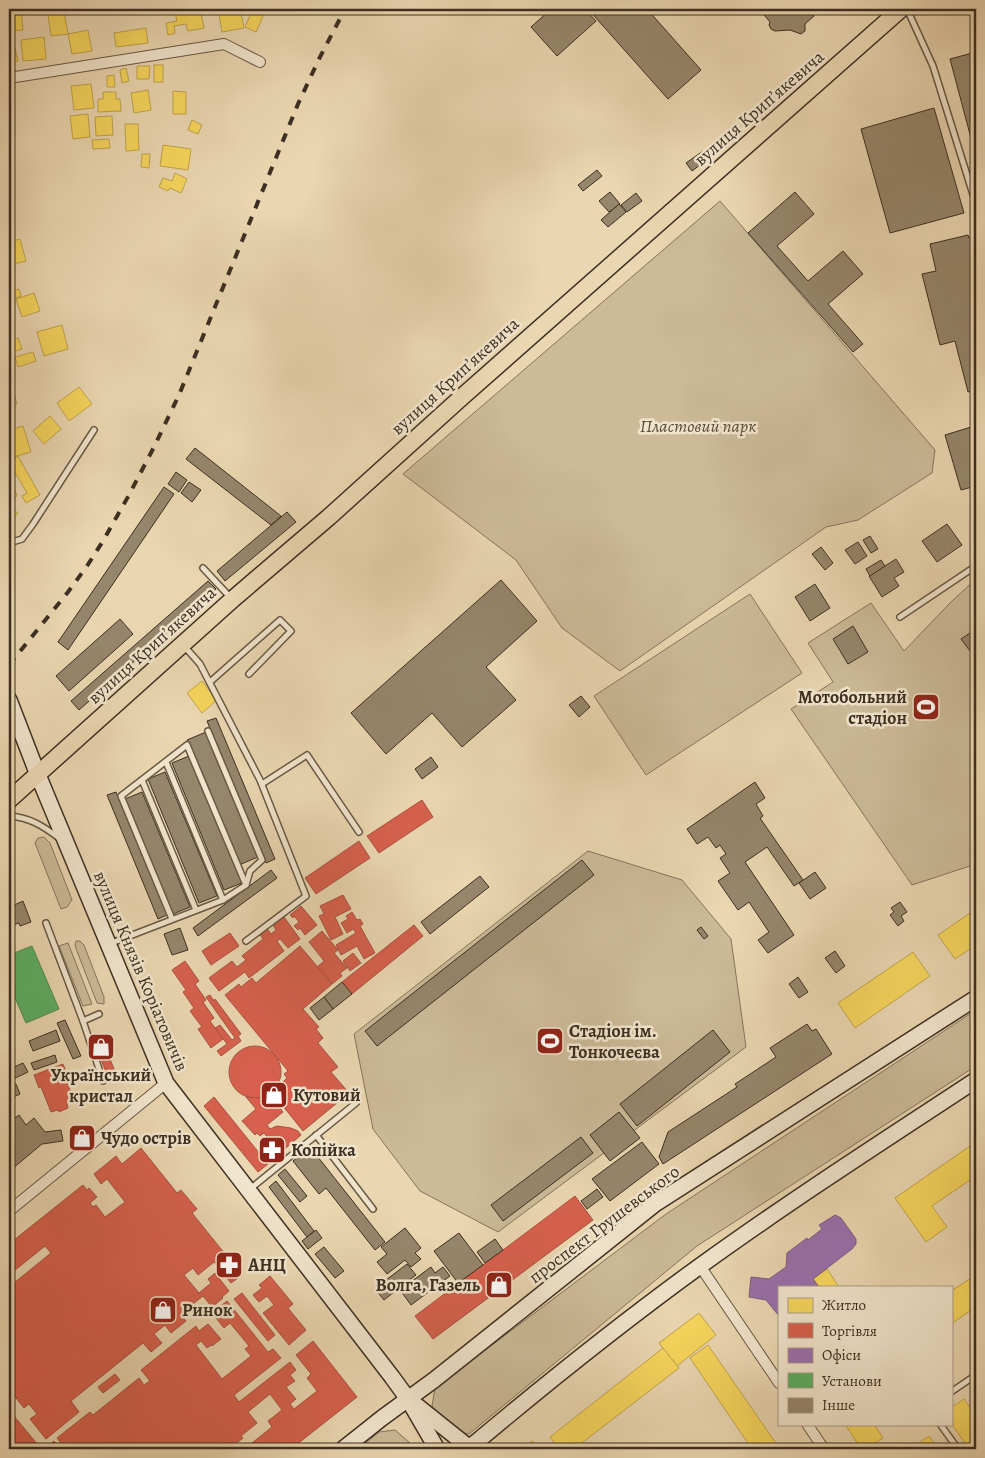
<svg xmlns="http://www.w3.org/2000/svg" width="985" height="1458" font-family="Alegreya,serif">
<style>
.green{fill:#ccba98;stroke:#84745d}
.homes{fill:#f6d55c;stroke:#bea34b}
.shops{fill:#d6604d;stroke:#a85140}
.offices{fill:#9970ab;stroke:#7d5c82}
.public{fill:#5aae61;stroke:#51884e}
.building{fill:#96866c;stroke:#3c2f22}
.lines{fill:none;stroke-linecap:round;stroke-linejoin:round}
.service-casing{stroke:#685946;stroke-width:8}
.minor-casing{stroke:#685946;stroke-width:12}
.secondary-casing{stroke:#3c2f22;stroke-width:18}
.primary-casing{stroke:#3c2f22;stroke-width:19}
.service{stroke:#f1e4cc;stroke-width:5}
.minor{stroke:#f1e4cc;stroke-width:10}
.secondary{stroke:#f1e4cc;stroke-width:15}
.primary{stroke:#ead6b0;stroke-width:16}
.rail{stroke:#3c2f22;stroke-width:4;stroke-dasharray:9 9;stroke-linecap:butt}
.labels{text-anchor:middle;stroke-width:5;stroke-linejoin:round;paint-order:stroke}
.street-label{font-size:18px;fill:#3c2f22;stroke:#f1e4cc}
.park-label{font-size:18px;font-style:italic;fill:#594b3a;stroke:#f1e4cc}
.poi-label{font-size:18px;font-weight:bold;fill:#3c2f22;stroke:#f1e4cc;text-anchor:start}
</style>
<rect width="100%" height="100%" fill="#ead6b0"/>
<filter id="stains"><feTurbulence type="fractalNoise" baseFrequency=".004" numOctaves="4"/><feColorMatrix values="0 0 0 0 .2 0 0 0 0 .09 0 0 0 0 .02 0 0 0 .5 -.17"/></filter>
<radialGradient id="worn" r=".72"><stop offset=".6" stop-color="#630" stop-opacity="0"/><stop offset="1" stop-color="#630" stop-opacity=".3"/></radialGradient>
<!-- green -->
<g class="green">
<polygon points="720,201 935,450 932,473 858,520 826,527 620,671 562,628 516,560 403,474"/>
<polygon points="976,579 976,864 912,885 791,709 833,682 808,643 871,603 904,651 951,602"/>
<polygon points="750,594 802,673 646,775 594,696"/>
<polygon points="44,837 50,843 72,900 67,907 61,909 35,843 38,838"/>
<polygon points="588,851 682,880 731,939 746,1047 498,1232 420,1191 373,1129 354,1034"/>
<polygon points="76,941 80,941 84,945 104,997 104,1004 97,1003 75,946"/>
<polygon points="68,943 92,1004 83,1006 59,946"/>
<polygon points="976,1010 976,1066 697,1246 469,1434 453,1431 439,1422 432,1406 435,1388 666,1214"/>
<polygon points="395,1430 410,1443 413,1449 359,1449 379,1432"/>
</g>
<!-- homes -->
<g class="homes">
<polygon points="9,9 21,9 23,30 9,31"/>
<polygon points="79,9 94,9 95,12 80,14"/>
<polygon points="112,9 124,9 125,12 114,15"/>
<polygon points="174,9 200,9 204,28 188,31 186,24 174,26 175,33 168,35 166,23 177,21"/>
<polygon points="218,9 240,9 244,28 222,32"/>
<polygon points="253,9 264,14 256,32 245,27"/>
<polygon points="64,12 68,34 51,36 48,15"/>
<polygon points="146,28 148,43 116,47 114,33"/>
<polygon points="88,30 92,51 72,54 68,34"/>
<polygon points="12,36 18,61 9,63 9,37"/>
<polygon points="44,37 46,59 23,61 21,40"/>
<rect x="154" y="65" width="9" height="17"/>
<polygon points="137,66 150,66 149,79 137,79"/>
<polygon points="126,68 129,81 122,83 120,70"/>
<polygon points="114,75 115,87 107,87 107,76"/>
<polygon points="91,84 94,108 74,110 71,86"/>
<polygon points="148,90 151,110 134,113 131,93"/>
<polygon points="173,91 186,92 186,114 173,114"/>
<polygon points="103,92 116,92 116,99 120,99 121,111 98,112 98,99 103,99"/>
<polygon points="88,114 90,137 73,139 70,116"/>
<polygon points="112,116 113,135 96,136 95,117"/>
<polygon points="192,120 202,125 198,134 188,130"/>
<polygon points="125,124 138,124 139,150 126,151"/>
<polygon points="109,139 110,148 93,149 92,140"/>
<polygon points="163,145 191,149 188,170 160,166"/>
<polygon points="142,154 150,154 149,168 141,167"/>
<polygon points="175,173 187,179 181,193 170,188 168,191 159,187 163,178 172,181"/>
<polygon points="20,239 26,261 9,265 9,242"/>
<polygon points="19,289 21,296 9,300 9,292"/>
<polygon points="34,293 40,311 22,317 16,299"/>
<polygon points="62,325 68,349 44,356 37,332"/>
<polygon points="18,338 22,349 13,352 9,341"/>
<polygon points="33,352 36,361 18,367 15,357"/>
<polygon points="9,381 10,381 17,404 9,407"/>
<polygon points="79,387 92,404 69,421 57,403"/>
<polygon points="50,416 61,429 44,444 33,431"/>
<polygon points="23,426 31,452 9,458 9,430"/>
<polygon points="18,456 40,495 26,503 22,496 27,493 9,462"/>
<polygon points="9,471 17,496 9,500"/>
<polygon points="9,507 18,513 9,524"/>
<polygon points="202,681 217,700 202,713 187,693"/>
<polygon points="976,909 976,945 955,959 938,935"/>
<polygon points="913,952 930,976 855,1028 838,1003"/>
<polygon points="976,1142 976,1176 932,1206 947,1227 926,1242 895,1198"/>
<polygon points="827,1269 839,1287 819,1287 813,1279"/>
<polygon points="976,1275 976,1307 951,1324 951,1291"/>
<polygon points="699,1313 716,1335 677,1366 659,1343"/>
<polygon points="708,1345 780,1449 752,1449 690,1358"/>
<polygon points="663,1348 679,1368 574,1449 559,1449 550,1437"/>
<polygon points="964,1399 976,1416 976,1449 969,1449 951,1423 951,1408"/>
<polygon points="845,1424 874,1424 883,1438 865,1449 861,1449"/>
<polygon points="929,1436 938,1449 923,1449 919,1443"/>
<polygon points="532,1441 538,1449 521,1449"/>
</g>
<!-- shops -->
<g class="shops">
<polygon points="422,800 433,817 379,853 367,836"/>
<polygon points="359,841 370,858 316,894 305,878"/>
<polygon points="343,895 351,909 335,917 343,934 331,940 319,916 324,914 320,906"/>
<polygon points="301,906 317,925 305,935 300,928 298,930 294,926 299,922 294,916 293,918 290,915"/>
<polygon points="352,912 357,920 360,919 363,924 360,926 375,953 364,959 357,946 341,955 336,945 356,933 353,929 347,933 341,923 348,919 346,916"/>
<polygon points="284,917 300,939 288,948 280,939 277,941 284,951 249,978 245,972 219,991 209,978 232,961 237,967 246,960 242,956 263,939 258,932 266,927 271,934 276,930 273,925"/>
<polygon points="414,925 423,936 352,994 342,982"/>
<polygon points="322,931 338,950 334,953 347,968 340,973 342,976 332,984 317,967 324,961 309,942"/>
<polygon points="230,933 239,946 211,965 202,951"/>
<polygon points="300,946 332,984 303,1009 319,1027 316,1029 323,1038 318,1043 338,1067 331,1072 349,1093 303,1131 274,1095 285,1086 282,1083 287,1078 284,1074 288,1071 225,995 239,984 241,987 252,978 256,983"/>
<polygon points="353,953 361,963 350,971 343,961"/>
<polygon points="185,961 199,981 195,984 206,1000 203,1002 214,1018 210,1021 223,1039 211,1048 198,1029 202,1027 190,1011 194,1008 183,992 186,990 172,970"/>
<polygon points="210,995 214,1001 215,999 241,1034 238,1036 241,1041 221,1056 217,1051 227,1044 215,1028 220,1025 232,1040 235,1038 206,997"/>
<polygon points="102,1039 116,1074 108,1077 94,1042"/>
<circle cx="255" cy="1072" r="26"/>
<polygon points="63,1064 68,1076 65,1077 74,1101 67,1104 68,1108 59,1112 58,1110 51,1112 41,1087 39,1088 34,1075"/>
<polygon points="269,1094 283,1112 267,1125 270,1129 277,1126 291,1128 298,1131 301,1135 273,1159 263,1146 270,1141 264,1133 260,1136 257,1133 255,1135 242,1121 256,1109 246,1097 258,1098"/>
<polygon points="214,1097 268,1164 258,1172 204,1106"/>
<polygon points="141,1148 177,1193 181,1190 197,1209 192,1213 242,1275 231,1283 214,1262 198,1275 193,1268 184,1275 199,1293 211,1283 208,1279 215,1273 229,1291 222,1297 223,1298 212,1307 203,1296 180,1314 186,1321 171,1333 165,1325 154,1334 162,1343 151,1352 143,1343 71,1401 79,1412 46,1439 30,1419 37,1414 29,1404 24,1408 9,1389 9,1287 51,1253 45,1246 9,1275 9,1244 83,1185 87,1190 89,1188 97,1197 90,1203 93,1207 96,1205 105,1217 125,1202 107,1179 101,1184 94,1174 116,1156 122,1164"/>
<polygon points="575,1196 593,1220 433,1339 415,1316"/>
<polygon points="270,1276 293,1304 288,1308 306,1330 289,1345 263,1313 274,1305 267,1296 259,1302 253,1295 262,1288 259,1285"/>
<polygon points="242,1293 275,1335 268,1341 234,1299"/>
<polygon points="227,1301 268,1352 273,1349 281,1358 234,1395 239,1402 290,1362 296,1370 290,1375 295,1381 286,1387 296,1399 290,1404 294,1409 317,1391 307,1378 311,1374 296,1355 313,1341 357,1397 291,1449 248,1449 247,1447 272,1427 268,1421 282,1410 270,1394 248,1412 257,1423 241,1436 243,1438 233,1446 236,1449 79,1449 72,1441 64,1447 57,1438 90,1412 93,1415 139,1378 144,1385 150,1381 141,1370 196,1326 199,1331 208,1324 221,1339 212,1346 211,1345 207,1348 201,1341 196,1345 222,1379 251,1356 245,1349 249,1346 230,1323 224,1328 212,1313"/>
<polygon points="115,1374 120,1380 103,1393 98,1387"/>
<polygon points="9,1410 38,1445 33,1449 9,1449"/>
<polygon points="54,1441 60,1449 46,1449 45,1448"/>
</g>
<!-- offices -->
<polygon class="offices" points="835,1215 841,1218 856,1239 856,1244 852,1249 813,1279 819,1287 779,1287 779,1316 766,1300 749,1297 751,1277 769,1279 786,1267 787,1253 807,1238 808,1240 822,1229 819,1225"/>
<!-- public -->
<polygon class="public" points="32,946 59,1009 26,1023 9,984 9,955"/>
<!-- building -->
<g class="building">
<polygon points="551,9 585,9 596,21 557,56 531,27"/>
<polygon points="588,9 647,9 701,70 668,99"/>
<polygon points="759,9 811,9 809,10 814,16 805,24 805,31 801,34 790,30 775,31 771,29 769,25 770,22"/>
<polygon points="976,52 976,157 950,59"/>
<polygon points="934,108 964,213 890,233 861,129"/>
<polygon points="703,151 709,158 692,171 686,163"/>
<polygon points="597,170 602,176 583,191 578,185"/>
<polygon points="610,192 620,204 609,212 599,201"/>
<polygon points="795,192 814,214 777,246 808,281 843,251 863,274 828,304 863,344 853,352 748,233"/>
<polygon points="636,193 642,201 627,212 621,205"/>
<polygon points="619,204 626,212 608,227 601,220"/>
<polygon points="968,235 969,238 976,236 976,249 971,250 976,272 976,390 968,392 955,341 940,345 922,274 936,271 930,244"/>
<polygon points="971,427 976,446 976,486 961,490 945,435"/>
<polygon points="195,448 281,516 271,525 186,459"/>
<polygon points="176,472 187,480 179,492 168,484"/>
<polygon points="189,482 201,490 192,502 181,493"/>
<polygon points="164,487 174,494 68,650 58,642"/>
<polygon points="287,512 296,522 225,581 217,571"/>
<polygon points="947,524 962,545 937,562 922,541"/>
<polygon points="870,536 878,549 871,553 863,540"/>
<polygon points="858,542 867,556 855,564 845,550"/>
<polygon points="821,547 833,563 825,570 812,554"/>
<polygon points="896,559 904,572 894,578 899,586 882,597 869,576"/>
<polygon points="881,560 885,566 870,576 866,569"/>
<polygon points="501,580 537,621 486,667 516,700 462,747 432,713 386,754 351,713"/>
<polygon points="208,581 216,589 79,710 71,701"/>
<polygon points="815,584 830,608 810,621 795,597"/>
<polygon points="120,619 133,634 69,691 56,676"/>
<polygon points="853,626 868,652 848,664 833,639"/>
<polygon points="976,629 976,646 970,651 961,639"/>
<polygon points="581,696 590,707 579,717 569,705"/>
<polygon points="216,718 275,859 266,863 207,721"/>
<polygon points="206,732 258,857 239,865 187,740"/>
<polygon points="189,756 242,883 224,890 172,763"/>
<polygon points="431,757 438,767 422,779 415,769"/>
<polygon points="165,772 217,896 199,903 148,779"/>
<polygon points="755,782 765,798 756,804 763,816 760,818 803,880 794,886 767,847 745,862 794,935 768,953 758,940 769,932 749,902 738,910 718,881 730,873 720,858 726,854 720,845 716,848 708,837 697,844 687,829"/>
<polygon points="116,792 167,915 158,919 107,795"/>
<polygon points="142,792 190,907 173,914 125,799"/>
<polygon points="582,860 594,875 377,1046 365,1031"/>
<polygon points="271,870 277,878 198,936 193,928"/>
<polygon points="815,872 826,888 810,899 799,883"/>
<polygon points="480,876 489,887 430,934 421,922"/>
<polygon points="23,901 31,922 20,926 19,923 9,926 9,912 14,911 12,906"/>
<polygon points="900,902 907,912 901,916 904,921 898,926 890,915 894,912 891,908"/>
<polygon points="701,927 708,936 704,939 697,930"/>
<polygon points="180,928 188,950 172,955 164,934"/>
<polygon points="835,951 845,966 836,973 825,958"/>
<polygon points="798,977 808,992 799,998 789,984"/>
<polygon points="342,982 352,994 333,1009 324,997"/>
<polygon points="324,997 333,1009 319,1020 310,1008"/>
<polygon points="65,1020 81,1056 73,1059 57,1023"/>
<polygon points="807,1024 812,1031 816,1029 832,1054 663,1164 659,1157 668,1132 737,1087 735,1084 776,1057 770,1048"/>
<polygon points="56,1030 60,1041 33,1051 29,1041"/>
<polygon points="713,1030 730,1052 637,1126 620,1104"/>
<polygon points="55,1055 57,1062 34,1070 31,1063"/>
<polygon points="9,1057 14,1067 23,1063 28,1072 11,1080 9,1074"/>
<polygon points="16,1084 20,1094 9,1099 9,1087"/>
<polygon points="619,1112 640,1138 610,1161 590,1135"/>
<polygon points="19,1115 26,1125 34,1118 45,1132 61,1130 63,1141 42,1144 12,1169 15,1173 9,1179 9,1122"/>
<polygon points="581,1137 593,1153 503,1221 491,1205"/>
<polygon points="642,1142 659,1164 610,1201 592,1179"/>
<polygon points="310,1147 385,1242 375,1250 326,1188 319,1194 293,1161"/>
<polygon points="285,1169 307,1196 300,1202 278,1175"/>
<polygon points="276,1181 314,1231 307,1237 269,1187"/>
<polygon points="597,1189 603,1197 587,1209 581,1201"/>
<polygon points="405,1228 421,1248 415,1253 421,1259 411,1267 405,1260 387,1274 377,1262 387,1254 381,1247"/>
<polygon points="316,1230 322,1238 308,1249 302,1241"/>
<polygon points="459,1233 483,1265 458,1283 434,1251"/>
<polygon points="495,1239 503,1250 485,1263 477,1252"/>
<polygon points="324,1247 344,1271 335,1278 315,1254"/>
<polygon points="407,1264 416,1275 395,1291 386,1280"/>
<polygon points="431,1267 435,1273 443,1267 450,1276 411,1305 400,1290"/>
<polygon points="385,1281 394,1292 384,1300 375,1289"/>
</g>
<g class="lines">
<!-- service casing -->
<g class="service-casing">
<g id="service">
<polyline points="907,9 933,66 976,204"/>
<polyline points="9,543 22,539 33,524 94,430"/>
<polyline points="203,568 230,597"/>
<polyline points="900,617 976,566"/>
<polyline points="185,647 200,664 260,780 306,896 246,941"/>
<polyline points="210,682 280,620 291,631 249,674"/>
<polyline points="166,762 223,900"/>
<polyline points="142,780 196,910"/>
<polyline points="262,784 307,755 359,832"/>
<path d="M9 816C29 817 43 826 59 838"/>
<polyline points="172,919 121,796 187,745 246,885"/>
<polyline points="46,923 83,1021 99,1014"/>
<polyline points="109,944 223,900 246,885 250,871 262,860 208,731"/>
<polyline points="83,1021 103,1081"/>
<polyline points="316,1135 373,1209"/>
<polyline points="250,1189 356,1103"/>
<polyline points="951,1392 976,1375"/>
<polyline points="940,1424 958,1449"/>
</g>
</g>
<!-- minor casing -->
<g class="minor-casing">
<g id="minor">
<polyline points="9,78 224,44 260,62"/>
<polyline points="9,1211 166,1083"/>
<polyline points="700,1266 779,1383"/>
<polyline points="807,1424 824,1449"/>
</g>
</g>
<!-- secondary casing -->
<g class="secondary-casing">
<g id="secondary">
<polyline points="9,700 38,775 166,1083 392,1377 408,1399 437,1449"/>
<polyline points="416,1405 471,1449"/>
<polyline points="343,1449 382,1418 434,1380 655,1204 976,998"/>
<path d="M468 1449C543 1386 620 1324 700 1266 790 1201 883 1141 976 1080"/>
</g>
</g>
<!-- primary casing -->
<g class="primary-casing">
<polyline id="primary" points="9,800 233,599 329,517 463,396 901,9"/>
</g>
<!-- service -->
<use href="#service" class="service"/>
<!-- minor -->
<use href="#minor" class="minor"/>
<!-- secondary -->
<use href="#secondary" class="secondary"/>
<!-- primary -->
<use href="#primary" class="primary"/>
<!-- rail -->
<polyline class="rail" points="9,665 68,592 87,566 103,541 129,495 154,447 179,395 298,104 319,59 345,9"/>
</g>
<!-- icons -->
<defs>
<g id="stadium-square" transform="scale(1.4375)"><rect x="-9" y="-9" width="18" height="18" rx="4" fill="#8f2418" stroke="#f1e4cc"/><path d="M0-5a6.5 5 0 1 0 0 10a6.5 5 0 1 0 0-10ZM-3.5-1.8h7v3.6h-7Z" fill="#fff"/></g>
<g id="shop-square" transform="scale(1.4375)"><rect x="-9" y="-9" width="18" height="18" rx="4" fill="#8f2418" stroke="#f1e4cc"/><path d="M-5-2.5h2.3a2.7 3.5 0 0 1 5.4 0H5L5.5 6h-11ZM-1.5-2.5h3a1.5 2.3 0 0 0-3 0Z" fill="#fff"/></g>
<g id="pharmacy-square" transform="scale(1.4375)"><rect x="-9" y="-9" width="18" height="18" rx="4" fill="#8f2418" stroke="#f1e4cc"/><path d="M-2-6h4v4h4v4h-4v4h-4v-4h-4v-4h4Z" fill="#fff"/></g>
</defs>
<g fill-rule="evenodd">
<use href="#stadium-square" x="926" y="707"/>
<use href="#stadium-square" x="550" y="1041"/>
<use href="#shop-square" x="101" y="1047"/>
<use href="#shop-square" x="274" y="1095"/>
<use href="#shop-square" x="82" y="1138"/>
<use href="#pharmacy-square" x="272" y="1150"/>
<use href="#pharmacy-square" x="229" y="1265"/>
<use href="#shop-square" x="499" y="1285"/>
<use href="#shop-square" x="163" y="1310"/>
</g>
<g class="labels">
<!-- street labels -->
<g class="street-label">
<text transform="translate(759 108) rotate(-41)" y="6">вулиця Крипʼякевича</text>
<text transform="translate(455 376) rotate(-42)" y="6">вулиця Крипʼякевича</text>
<text transform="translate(152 645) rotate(-42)" y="6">вулиця Крипʼякевича</text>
<text transform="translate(141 971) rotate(67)" y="6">вулиця Князів Коріатовичів</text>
<text transform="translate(604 1224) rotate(-37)" y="6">проспект Грушевського</text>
</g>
<!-- park labels -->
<g class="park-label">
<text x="698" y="432">Пластовий парк</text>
</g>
<!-- poi labels -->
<g class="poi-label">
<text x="907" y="703" text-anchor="end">Мотобольний<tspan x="907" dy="21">стадіон</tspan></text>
<text x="569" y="1037">Стадіон ім.<tspan x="569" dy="21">Тонкочеєва</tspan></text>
<text x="101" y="1081" text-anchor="middle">Український<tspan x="101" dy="21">кристал</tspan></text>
<text x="293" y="1101">Кутовий</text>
<text x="101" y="1144">Чудо острів</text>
<text x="291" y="1156">Копійка</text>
<text x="248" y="1271">АНЦ</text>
<text x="480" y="1291" text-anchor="end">Волга, Газель</text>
<text x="182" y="1316">Ринок</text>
</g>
</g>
<!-- margin -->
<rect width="985" height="1458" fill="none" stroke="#ead6b0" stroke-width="30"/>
<rect x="10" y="10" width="965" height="1438" fill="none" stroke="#3c2f22" stroke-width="2.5"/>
<rect x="15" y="15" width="955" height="1428" fill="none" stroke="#3c2f22"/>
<!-- legend -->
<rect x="778" y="1286" width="175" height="140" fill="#f1e4cc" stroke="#a99c88"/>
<rect x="788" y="1298" width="25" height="15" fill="#f6d55c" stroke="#a99c88"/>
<text x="822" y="1310" font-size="15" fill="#3c2f22">Житло</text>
<rect x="788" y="1323" width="25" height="15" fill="#d6604d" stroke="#a99c88"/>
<text x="822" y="1336" font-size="15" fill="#3c2f22">Торгівля</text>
<rect x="788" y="1348" width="25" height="15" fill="#9970ab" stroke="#a99c88"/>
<text x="822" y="1360" font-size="15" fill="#3c2f22">Офіси</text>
<rect x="788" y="1373" width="25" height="15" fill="#5aae61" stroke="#a99c88"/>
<text x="822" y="1386" font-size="15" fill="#3c2f22">Установи</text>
<rect x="788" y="1398" width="25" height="15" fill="#96866c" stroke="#a99c88"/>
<text x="822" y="1410" font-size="15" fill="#3c2f22">Інше</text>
<rect width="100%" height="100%" filter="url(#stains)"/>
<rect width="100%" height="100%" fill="url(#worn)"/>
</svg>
